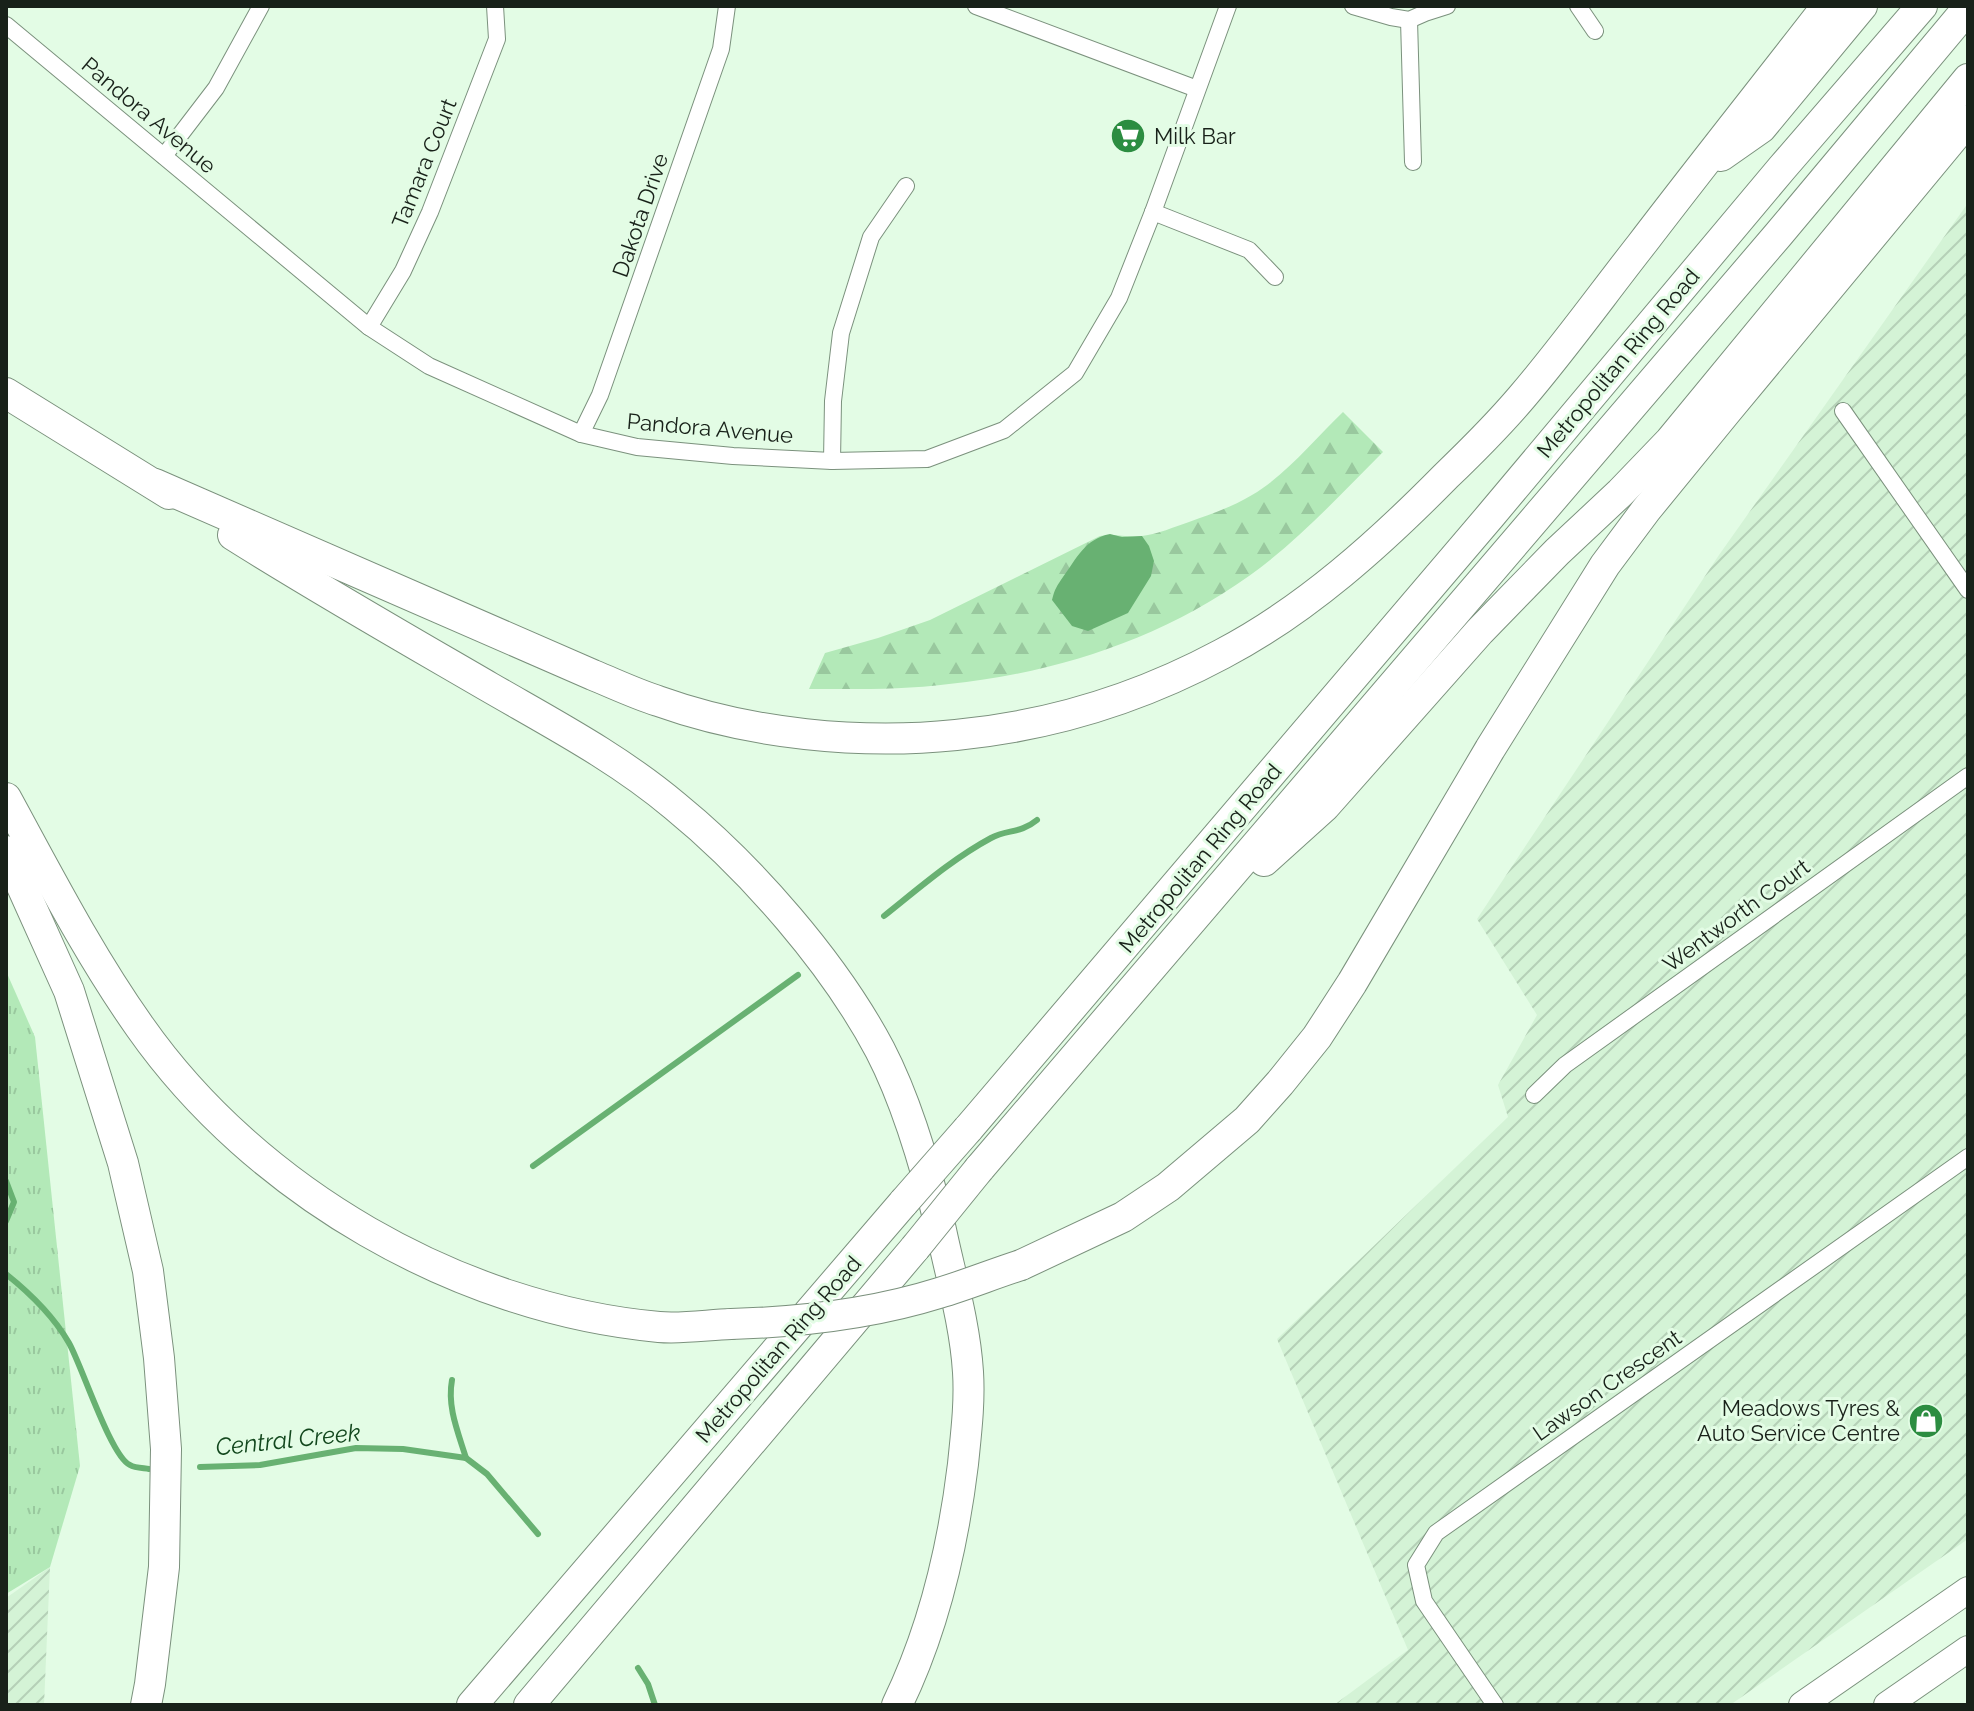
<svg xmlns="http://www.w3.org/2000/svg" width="1974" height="1711" font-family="Raleway,sans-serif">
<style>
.industrial{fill:url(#industrial-furrows)}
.grass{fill:url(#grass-tufts)}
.forest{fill:url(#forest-firs)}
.water{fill:#68b172}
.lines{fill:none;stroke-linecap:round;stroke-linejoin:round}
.stream{stroke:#68b172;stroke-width:6}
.street-casing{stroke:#7b917d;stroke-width:18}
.primary-casing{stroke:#7b917d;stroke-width:28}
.highway-casing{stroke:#7b917d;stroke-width:32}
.street{stroke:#fff;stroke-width:16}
.primary{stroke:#fff;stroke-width:26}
.highway{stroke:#fff;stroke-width:30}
.highway-bridge-casing{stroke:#7b917d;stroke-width:32;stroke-linecap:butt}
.highway-bridge{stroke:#fff;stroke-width:30}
.labels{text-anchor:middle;stroke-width:6;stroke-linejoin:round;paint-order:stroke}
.street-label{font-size:22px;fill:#182119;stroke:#e3fce5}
.poi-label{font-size:22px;fill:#182119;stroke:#e3fce5;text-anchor:start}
.water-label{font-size:24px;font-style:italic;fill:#12471d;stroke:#e3fce5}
</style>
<defs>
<pattern id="industrial-furrows" width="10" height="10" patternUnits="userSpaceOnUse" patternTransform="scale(2)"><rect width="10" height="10" fill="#d4f3d6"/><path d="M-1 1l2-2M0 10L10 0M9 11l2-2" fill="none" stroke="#b5d0b7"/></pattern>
<pattern id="grass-tufts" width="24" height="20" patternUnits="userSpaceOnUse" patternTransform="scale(2)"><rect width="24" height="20" fill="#b3e9b8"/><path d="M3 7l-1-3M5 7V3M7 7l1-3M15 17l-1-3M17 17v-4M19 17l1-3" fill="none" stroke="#99c89e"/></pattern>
<pattern id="forest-firs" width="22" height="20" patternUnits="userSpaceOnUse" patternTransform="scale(2)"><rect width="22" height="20" fill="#b3e9b8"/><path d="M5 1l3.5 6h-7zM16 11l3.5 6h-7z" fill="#99c89e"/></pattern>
</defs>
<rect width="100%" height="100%" fill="#e3fce5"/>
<!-- industrial -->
<g class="industrial">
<polygon points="1968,203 1968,1539 1730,1705 1334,1705 1408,1650 1277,1339 1508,1117 1498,1085 1537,1015 1477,919 1719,555"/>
<polygon points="50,1567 44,1705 6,1705 6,1598"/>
</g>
<!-- grass -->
<polygon class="grass" points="6,971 35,1037 80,1466 50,1567 6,1594"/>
<!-- forest -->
<path class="forest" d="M1343 412 1383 452C1340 495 1298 541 1249 576 1161 639 1056 673 949 684 903 690 856 689 809 689L825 653 878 638 930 620 1100 536C1114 533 1127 538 1142 536 1158 534 1174 527 1189 522 1211 514 1232 507 1252 495 1286 475 1314 440 1343 412Z"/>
<!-- water -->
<path class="water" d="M1110 534 1122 537 1142 536 1149 546 1154 561 1151 576 1128 613 1088 631 1072 626 1052 600C1055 588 1057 586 1063 577 1077 558 1085 539 1110 534Z"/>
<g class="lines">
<!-- stream -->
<g class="stream">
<path d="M884 916C918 889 952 859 991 838 1007 829 1020 834 1037 820"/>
<polyline points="533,1166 798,975"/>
<polyline points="6,1181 14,1202 6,1221"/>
<path d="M6 1274C31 1294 53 1315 69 1343 82 1366 111 1457 130 1465 135 1468 143 1468 149 1469"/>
<path d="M452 1380C447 1407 458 1432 466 1458"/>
<polyline points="200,1467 260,1465 356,1448 403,1449 466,1458 487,1474 538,1534"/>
<polyline points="638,1668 648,1684 655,1705"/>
</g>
<!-- street casing -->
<g class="street-casing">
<g id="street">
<polyline points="976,6 1197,89"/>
<polyline points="1353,6 1391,17 1409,20 1425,13 1447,6"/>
<polyline points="1578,6 1595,31"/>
<polyline points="1409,20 1413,162"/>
<polyline points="6,25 369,327 429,366 581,434 637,447 733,456 832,461 927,459 1004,430 1075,373 1119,298 1153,212 1228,6"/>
<polyline points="164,156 216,88 261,6"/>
<polyline points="1153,212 1249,250 1275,277"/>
<polyline points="369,327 403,271 430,212 497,39 495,6"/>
<polyline points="1843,411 1968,590"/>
<polyline points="581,434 600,395 721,49 727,6"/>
<polyline points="832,461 833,401 841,333 871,237 906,186"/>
<polyline points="1534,1095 1565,1065 1968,776"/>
<polyline points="1495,1705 1424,1601 1416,1565 1436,1533 1968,1157"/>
</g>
</g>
<!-- primary casing -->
<g class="primary-casing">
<g id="primary">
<polyline points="1802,1705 1968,1590"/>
<polyline points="1887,1705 1968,1649"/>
</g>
</g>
<!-- highway casing -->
<g class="highway-casing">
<g id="highway">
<polyline points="1721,156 1761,128 1862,6"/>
<polyline points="6,393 169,494"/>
<path d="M155 484 593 675C615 684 636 694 658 701 750 734 860 745 956 735 1049 726 1140 698 1222 654 1306 610 1380 543 1446 476 1472 451 1498 425 1521 398 1563 349 1601 296 1641 245 1702 165 1765 86 1827 6"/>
<path d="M233 535C317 588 403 637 489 687 553 724 618 758 675 806 751 868 834 963 880 1050 908 1104 927 1171 941 1230 951 1277 965 1324 968 1372 970 1403 966 1434 963 1464 953 1547 934 1629 897 1705"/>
<path d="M6 798C48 875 89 955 140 1027 255 1191 459 1309 659 1327 682 1329 707 1325 731 1324"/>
<polyline points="6,851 69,991 123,1163 148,1271 159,1358 166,1449 164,1567 150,1684 146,1705"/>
<polyline points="1264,861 1325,806 1480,631 1557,552 1620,493 1670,441 1968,79"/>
<polyline points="968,1129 1491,515 1782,168 1922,6"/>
<polyline points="979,1169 1778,235 1968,8"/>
<polyline points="1021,1265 1123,1217 1168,1187 1247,1120 1280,1083 1317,1037 1352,983 1490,749 1605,565 1646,510 1726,412 1968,120"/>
<polyline points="472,1705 904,1202"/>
<polyline points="529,1705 915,1248"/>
</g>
</g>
<!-- street -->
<use href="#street" class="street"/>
<!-- primary -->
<use href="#primary" class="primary"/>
<!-- highway -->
<use href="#highway" class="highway"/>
<!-- highway-bridge casing -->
<g class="highway-bridge-casing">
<g id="highway-bridge">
<polyline points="904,1202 968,1129"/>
<polyline points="915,1248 979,1169"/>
<path d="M731 1324C800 1322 872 1314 939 1293 966 1285 993 1274 1021 1265"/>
</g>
</g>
<!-- highway-bridge -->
<use href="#highway-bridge" class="highway-bridge"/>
</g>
<!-- icons -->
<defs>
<g id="supermarket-disc" transform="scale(1.8)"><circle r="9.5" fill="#2c8d41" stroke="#e3fce5"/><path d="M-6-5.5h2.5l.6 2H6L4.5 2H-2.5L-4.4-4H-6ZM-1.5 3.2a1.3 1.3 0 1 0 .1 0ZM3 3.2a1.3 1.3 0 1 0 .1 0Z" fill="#fff"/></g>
<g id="shop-disc" transform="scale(1.8)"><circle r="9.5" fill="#2c8d41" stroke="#e3fce5"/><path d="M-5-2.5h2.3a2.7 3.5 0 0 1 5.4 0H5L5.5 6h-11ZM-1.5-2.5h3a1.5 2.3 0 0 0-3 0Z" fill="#fff"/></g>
</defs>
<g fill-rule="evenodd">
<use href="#supermarket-disc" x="1128" y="136"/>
<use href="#shop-disc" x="1926" y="1421"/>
</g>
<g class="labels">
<!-- street labels -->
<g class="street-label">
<text transform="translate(149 115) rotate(40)" y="8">Pandora Avenue</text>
<text transform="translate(424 163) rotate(-68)" y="8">Tamara Court</text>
<text transform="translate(640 215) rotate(-71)" y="8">Dakota Drive</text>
<text transform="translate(1618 363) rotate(-50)" y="8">Metropolitan Ring Road</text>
<text transform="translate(710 428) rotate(5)" y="8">Pandora Avenue</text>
<text transform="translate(1200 858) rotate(-50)" y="8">Metropolitan Ring Road</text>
<text transform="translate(1736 915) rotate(-36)" y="8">Wentworth Court</text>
<text transform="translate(778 1349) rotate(-49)" y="8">Metropolitan Ring Road</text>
<text transform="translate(1607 1385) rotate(-35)" y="8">Lawson Crescent</text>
</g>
<!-- poi labels -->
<g class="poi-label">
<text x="1154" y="144">Milk Bar</text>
<text x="1900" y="1416" text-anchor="end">Meadows Tyres &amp;<tspan x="1900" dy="25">Auto Service Centre</tspan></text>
</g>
<!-- water labels -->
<g class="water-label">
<text transform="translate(288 1440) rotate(-6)" y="8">Central Creek</text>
</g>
</g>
<!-- border -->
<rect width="1974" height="1711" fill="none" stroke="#182119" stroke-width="16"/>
</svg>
